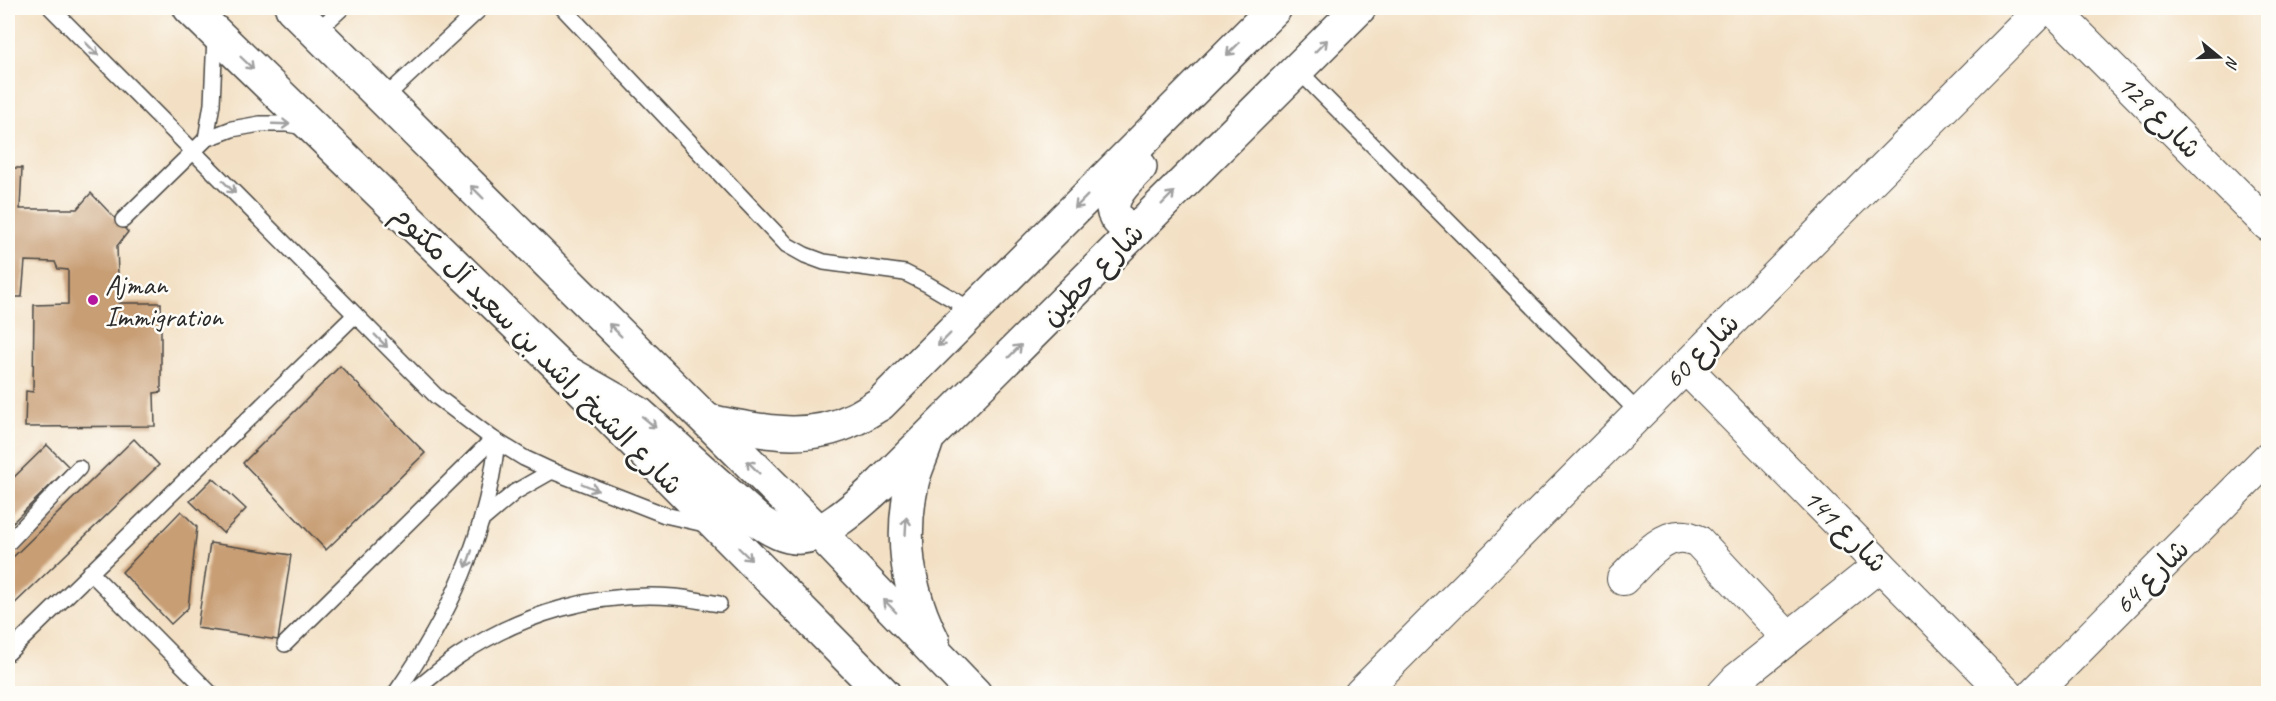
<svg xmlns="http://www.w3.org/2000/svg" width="2276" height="701" font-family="Caveat,'Playpen Sans Arabic',sans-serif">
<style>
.building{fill:#c89e75}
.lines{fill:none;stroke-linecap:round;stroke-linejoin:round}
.lane-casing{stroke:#494642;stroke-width:18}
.street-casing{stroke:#494642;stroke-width:34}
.secondary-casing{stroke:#494642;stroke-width:36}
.lane{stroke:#fff;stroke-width:15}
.street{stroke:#fff;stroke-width:32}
.secondary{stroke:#fff;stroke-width:33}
.oneway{stroke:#a0a0a0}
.poi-dot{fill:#b5179e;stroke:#fdfcf7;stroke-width:2}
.labels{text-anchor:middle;stroke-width:5;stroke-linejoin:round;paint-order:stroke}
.street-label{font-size:28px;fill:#2b2b2b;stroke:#fdfcf7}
.poi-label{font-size:28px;fill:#2b2b2b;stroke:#fdfcf7;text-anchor:start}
</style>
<rect width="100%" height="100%" fill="#fdfcf7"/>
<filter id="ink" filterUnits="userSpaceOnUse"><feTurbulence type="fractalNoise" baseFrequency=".0167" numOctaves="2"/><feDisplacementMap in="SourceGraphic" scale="12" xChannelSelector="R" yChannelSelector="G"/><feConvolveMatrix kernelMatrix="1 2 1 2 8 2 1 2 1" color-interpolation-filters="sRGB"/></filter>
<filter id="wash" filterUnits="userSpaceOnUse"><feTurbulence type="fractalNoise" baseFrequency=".008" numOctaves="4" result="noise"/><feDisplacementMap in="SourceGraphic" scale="24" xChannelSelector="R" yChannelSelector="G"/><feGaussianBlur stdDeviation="1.35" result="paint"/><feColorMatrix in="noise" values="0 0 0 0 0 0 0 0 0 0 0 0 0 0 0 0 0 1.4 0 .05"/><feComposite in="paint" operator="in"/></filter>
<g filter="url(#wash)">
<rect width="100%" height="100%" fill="#f3e0c4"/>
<g id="blocks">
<!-- building -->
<g class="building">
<polygon points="8,168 22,168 20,209 77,209 91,193 128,232 117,246 119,303 161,303 161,392 154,393 155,426 25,427 26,391 33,392 34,305 68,304 68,270 58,269 55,262 25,261 22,297 8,297"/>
<polygon points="340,366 425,453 326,550 243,463"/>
<polygon points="134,439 159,465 8,610 8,562"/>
<polygon points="47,445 69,467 8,527 8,483"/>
<polygon points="213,478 246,509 223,533 190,501"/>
<polygon points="181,511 197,527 188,608 171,624 122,572"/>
<polygon points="210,543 291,555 278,640 197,628"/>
</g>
</g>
</g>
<g filter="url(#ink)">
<use href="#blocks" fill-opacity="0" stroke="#494642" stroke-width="1.5"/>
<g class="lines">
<!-- lane casing -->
<g class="lane-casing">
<g id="lane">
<polyline points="51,8 436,396 493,439 524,458 552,471 665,515 709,525"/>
<polyline points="563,8 787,245 805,255 824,262 905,273 927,284 973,311"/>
<polyline points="316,32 342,8"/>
<polyline points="1297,69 1639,413"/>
<polyline points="383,99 481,8"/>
<polyline points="206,139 212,104 215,36"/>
<polyline points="123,220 206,139 232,129 260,124 287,124 304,127"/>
<polyline points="483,519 515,492 552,471"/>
<polyline points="8,543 79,468"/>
<polyline points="90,572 211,694"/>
<polyline points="285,644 493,439"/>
<polyline points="8,653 355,315"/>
<path d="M395 694C450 616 486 536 497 442"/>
<path d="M410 694C426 682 441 668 457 657 520 614 598 591 674 597 689 598 704 602 719 604"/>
</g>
</g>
<!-- street casing -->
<g class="street-casing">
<g id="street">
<polyline points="2052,8 2268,225"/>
<polyline points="1685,367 2007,694"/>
<path d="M1623 579C1639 564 1660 534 1685 537 1689 537 1694 540 1698 541L1788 638"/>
<polyline points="1360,694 2043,8"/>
<polyline points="1723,694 1737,679 1880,565"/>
<polyline points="2034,694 2268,458"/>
</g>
</g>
<!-- secondary casing -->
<g class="secondary-casing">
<g id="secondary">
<polyline points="190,8 563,370 884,694"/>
<polyline points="292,8 820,533 975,694"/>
<path d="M1134 232C1095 211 1118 189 1140 167"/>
<path d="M563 370 638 413 757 520C790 543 806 543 838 520 854 509 868 496 882 483L1359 8"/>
<path d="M708 421C755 430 806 443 852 420 862 416 871 409 880 404L1275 8"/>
<path d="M926 443C922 456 915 469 912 483 900 538 907 591 933 641"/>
</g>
</g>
<!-- lane -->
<use href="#lane" class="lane"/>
<!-- street -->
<use href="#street" class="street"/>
<!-- secondary -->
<use href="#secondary" class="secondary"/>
</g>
<!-- one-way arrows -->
<defs><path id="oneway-shaft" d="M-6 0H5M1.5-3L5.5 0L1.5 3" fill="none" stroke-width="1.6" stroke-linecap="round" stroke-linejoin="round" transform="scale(1.5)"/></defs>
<g class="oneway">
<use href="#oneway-shaft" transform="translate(1321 46) rotate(-45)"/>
<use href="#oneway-shaft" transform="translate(92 49) rotate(45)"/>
<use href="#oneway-shaft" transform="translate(1233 49) rotate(135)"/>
<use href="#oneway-shaft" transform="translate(247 63) rotate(44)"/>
<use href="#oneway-shaft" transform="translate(281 124) rotate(2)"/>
<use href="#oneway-shaft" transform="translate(229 187) rotate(45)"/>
<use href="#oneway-shaft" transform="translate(477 192) rotate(-135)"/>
<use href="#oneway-shaft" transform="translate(1168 198) rotate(-45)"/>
<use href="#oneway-shaft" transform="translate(1081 202) rotate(135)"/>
<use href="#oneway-shaft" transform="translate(615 330) rotate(-135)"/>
<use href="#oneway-shaft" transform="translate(944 340) rotate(135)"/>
<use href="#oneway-shaft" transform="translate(381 341) rotate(45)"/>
<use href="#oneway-shaft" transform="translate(1015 351) rotate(-45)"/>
<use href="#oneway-shaft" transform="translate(649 422) rotate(39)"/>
<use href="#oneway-shaft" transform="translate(753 467) rotate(-135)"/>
<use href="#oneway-shaft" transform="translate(590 487) rotate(23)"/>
<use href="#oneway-shaft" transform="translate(906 526) rotate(-87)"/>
<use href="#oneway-shaft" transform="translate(745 554) rotate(44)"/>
<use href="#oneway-shaft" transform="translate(469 559) rotate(109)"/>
<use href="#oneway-shaft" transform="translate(890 606) rotate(-134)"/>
</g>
</g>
<!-- markers -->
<circle class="poi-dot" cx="93" cy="300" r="6"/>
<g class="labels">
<!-- street labels -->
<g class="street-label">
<text transform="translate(2160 116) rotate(45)" y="10">شارع 129</text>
<text transform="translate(1092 274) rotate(-45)" y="10">شارع حطين</text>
<text transform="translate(538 349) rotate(45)" y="10">شارع الشيخ راشد بن سعيد آل مكتوم</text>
<text transform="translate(1701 350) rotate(-45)" y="10">شارع 60</text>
<text transform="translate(1846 530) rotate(45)" y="10">شارع 141</text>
<text transform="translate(2151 576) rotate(-45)" y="10">شارع 64</text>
</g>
<!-- poi labels -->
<g class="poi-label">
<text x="105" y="294">Ajman<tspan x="105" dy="32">Immigration</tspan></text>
</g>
</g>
<!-- margin -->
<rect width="2276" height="701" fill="none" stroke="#fdfcf7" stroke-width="30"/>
<!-- north arrow -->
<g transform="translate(2219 57) rotate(109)" stroke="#fdfcf7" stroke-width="4.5" paint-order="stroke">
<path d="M0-4.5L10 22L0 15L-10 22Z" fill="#2b2b2b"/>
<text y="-9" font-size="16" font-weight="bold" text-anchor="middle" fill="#2b2b2b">N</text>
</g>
</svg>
